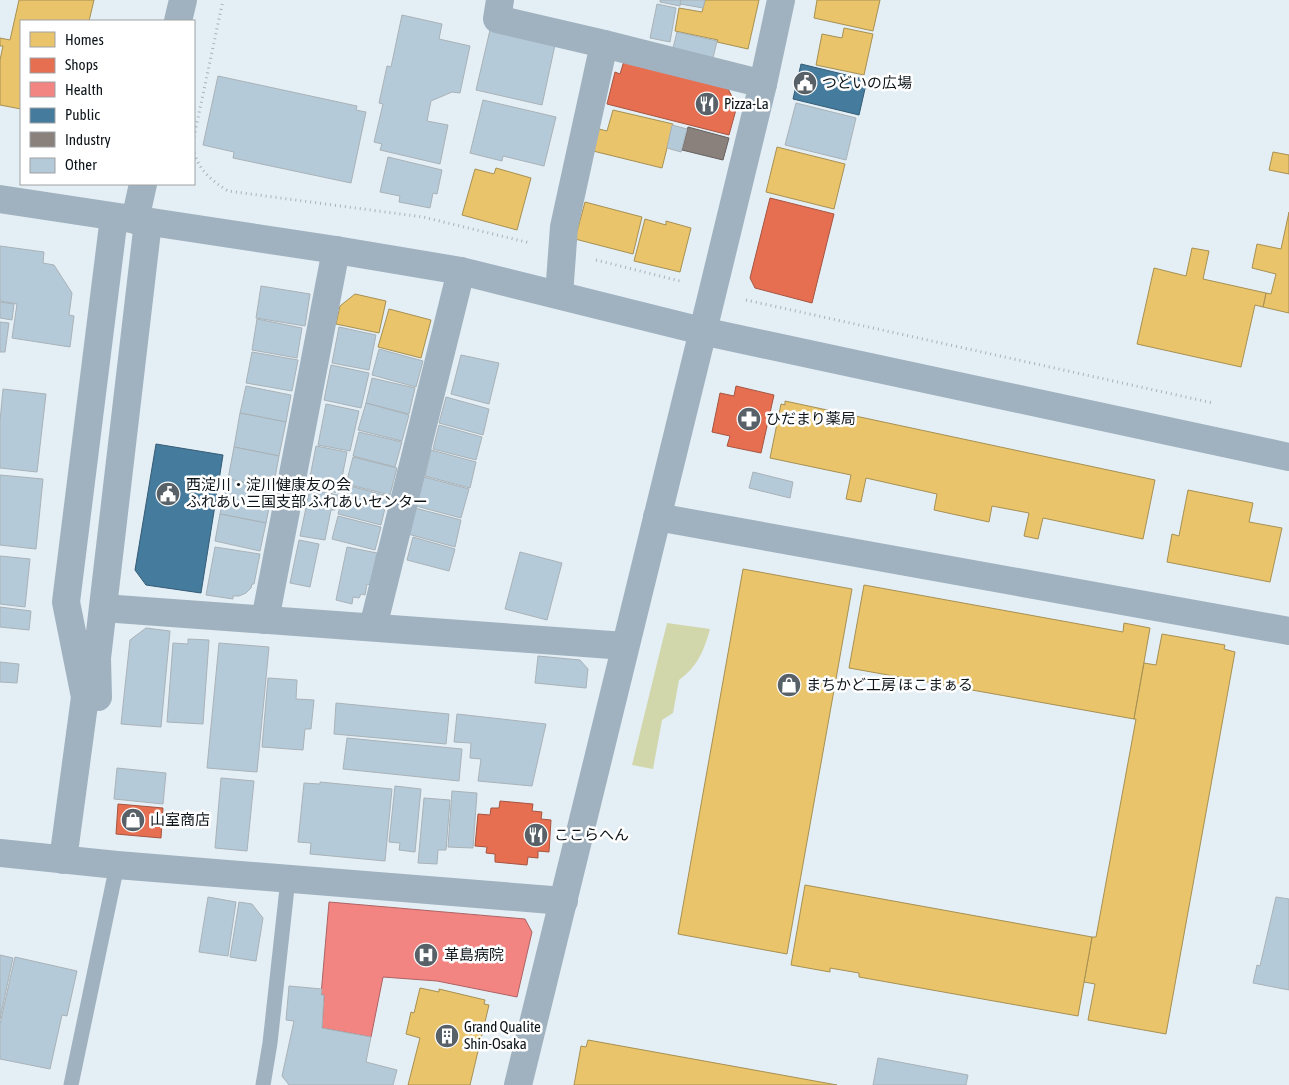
<svg xmlns="http://www.w3.org/2000/svg" width="1289" height="1085" font-family="'Asap Condensed','Noto Sans JP',sans-serif">
<style>
.green{fill:#d1d7ab}
.homes{fill:#e9c46a;stroke:#a79052}
.shops{fill:#e76f51;stroke:#a65440}
.health{fill:#f28482;stroke:#ad6363}
.public{fill:#457b9d;stroke:#345c76}
.industry{fill:#8a817c;stroke:#64615f}
.building{fill:#b4cad8;stroke:#a9b2b7}
.lines{fill:none;stroke-linecap:round;stroke-linejoin:round}
.path{stroke:#a6b2bb;stroke-width:3;stroke-dasharray:1 4;stroke-linecap:butt}
.service{stroke:#a0b2bf;stroke-width:15}
.minor{stroke:#a0b2bf;stroke-width:28}
.tertiary{stroke:#a0b2bf;stroke-width:28}
.labels{text-anchor:middle;stroke-width:5;stroke-linejoin:round;paint-order:stroke}
.poi-label{font-size:15px;fill:#0d151a;stroke:#fff;text-anchor:start}
</style>
<rect width="100%" height="100%" fill="#e4eef5"/>
<!-- green -->
<path class="green" d="M667 623 710 629C704 651 697 667 679 680L673 713 662 720 653 769 632 765Z"/>
<!-- homes -->
<g class="homes">
<polygon points="19,0 94,0 89,21 21,21 21,109 0,105 0,60 3,46 0,46 0,38 10,40"/>
<polygon points="705,0 759,0 748,49 717,42 718,40 675,31 679,8 702,12"/>
<polygon points="817,0 880,0 873,31 814,18"/>
<polygon points="844,28 873,34 864,75 816,65 822,34 842,38"/>
<polygon points="613,110 673,124 662,168 593,151 599,129 607,131"/>
<polygon points="777,147 845,164 834,209 766,192"/>
<polygon points="1273,152 1289,155 1289,174 1269,170"/>
<polygon points="496,168 531,178 517,230 462,215 475,169 494,174"/>
<polygon points="585,202 642,217 633,254 575,239"/>
<polygon points="1289,212 1289,313 1263,307 1266,293 1271,294 1276,274 1252,268 1257,244 1281,249"/>
<polygon points="645,219 666,225 666,221 691,228 680,272 634,261"/>
<polygon points="1192,248 1209,251 1203,279 1266,293 1263,307 1255,305 1241,367 1137,344 1154,268 1186,276"/>
<polygon points="355,294 386,301 379,333 336,324 340,306"/>
<polygon points="389,309 431,320 421,358 378,347"/>
<polygon points="785,401 1155,480 1143,539 1043,518 1038,539 1024,536 1029,513 992,506 989,522 934,510 937,494 866,478 861,502 846,499 851,475 770,458 781,404 785,405"/>
<polygon points="1188,490 1253,503 1249,522 1282,528 1270,582 1167,562 1172,534 1179,536"/>
<polygon points="743,569 852,589 787,954 678,934"/>
<polygon points="864,585 1123,632 1124,623 1150,628 1134,719 849,668"/>
<polygon points="1162,634 1225,645 1224,649 1235,652 1166,1034 1088,1020 1095,984 1084,982 1092,937 1096,937 1136,719 1134,719 1144,663 1156,665"/>
<polygon points="805,885 1092,937 1078,1016 859,977 859,973 830,968 830,972 791,965"/>
<polygon points="420,988 439,992 439,989 485,1000 484,1004 489,1005 470,1085 408,1085 420,1038 406,1034 411,1012 414,1013"/>
<polygon points="588,1040 837,1085 574,1085 581,1046 586,1047"/>
</g>
<!-- shops -->
<g class="shops">
<polygon points="624,61 727,87 737,106 729,135 607,104 615,72 620,74"/>
<polygon points="770,198 834,214 812,303 755,288 750,278"/>
<polygon points="736,386 774,395 761,453 727,446 730,436 712,432 720,393 734,396"/>
<polygon points="500,801 533,804 532,811 542,812 541,819 551,820 549,852 538,851 538,858 528,857 527,865 495,862 495,854 486,853 487,847 475,846 478,814 490,815 491,808 499,808"/>
<polygon points="118,804 163,808 161,838 116,834"/>
</g>
<!-- health -->
<polygon class="health" points="329,902 525,919 532,932 517,997 437,981 383,977 371,1037 322,1028 324,995 321,995"/>
<!-- public -->
<g class="public">
<polygon points="801,64 867,80 859,115 793,99"/>
<polygon points="156,444 223,455 201,593 146,585 135,570"/>
</g>
<!-- industry -->
<polygon class="industry" points="688,127 729,138 723,160 682,150"/>
<!-- building -->
<g class="building">
<polygon points="660,0 681,0 680,6 660,2"/>
<polygon points="681,0 705,0 703,8 680,4"/>
<polygon points="657,4 676,8 670,42 650,38"/>
<polygon points="402,15 442,24 439,39 470,46 460,93 452,92 431,101 427,121 448,125 440,164 380,150 382,144 374,142 383,104 379,103 387,66 391,67"/>
<polygon points="490,30 555,45 542,105 476,90"/>
<polygon points="677,32 717,41 713,58 673,48"/>
<polygon points="218,76 357,106 356,110 366,112 351,183 233,158 234,152 203,145"/>
<polygon points="483,100 556,117 544,166 503,156 502,161 470,153"/>
<polygon points="796,103 856,118 846,160 785,145"/>
<polygon points="672,125 687,129 681,152 667,148"/>
<polygon points="388,157 442,170 437,194 433,193 430,208 399,202 400,196 380,192"/>
<polygon points="0,246 44,252 43,263 54,265 72,293 69,315 74,316 70,347 12,338 17,304 0,301"/>
<polygon points="261,286 310,294 305,326 256,318"/>
<polygon points="0,302 14,304 12,320 0,318"/>
<polygon points="257,319 302,328 297,358 252,350"/>
<polygon points="0,322 9,323 5,352 0,352"/>
<polygon points="339,327 376,335 369,370 332,363"/>
<polygon points="379,349 423,361 416,387 372,375"/>
<polygon points="252,352 298,360 292,391 246,383"/>
<polygon points="461,355 499,363 489,404 451,394"/>
<polygon points="331,365 369,373 361,408 324,400"/>
<polygon points="372,378 415,388 409,414 366,403"/>
<polygon points="246,386 291,395 286,422 240,413"/>
<polygon points="3,389 46,394 37,472 0,468 0,421"/>
<polygon points="446,397 489,409 483,435 439,423"/>
<polygon points="366,403 409,415 402,441 358,430"/>
<polygon points="326,404 359,411 350,451 318,445"/>
<polygon points="240,413 286,422 279,456 234,447"/>
<polygon points="439,425 482,437 476,460 433,449"/>
<polygon points="359,432 402,442 395,467 353,456"/>
<polygon points="316,446 347,452 339,493 308,487"/>
<polygon points="234,447 279,456 273,488 228,479"/>
<polygon points="431,450 476,462 470,488 425,476"/>
<polygon points="353,457 397,468 390,495 346,484"/>
<polygon points="753,472 793,482 790,498 749,488"/>
<polygon points="0,475 43,479 36,549 0,545"/>
<polygon points="424,477 469,489 461,518 416,506"/>
<polygon points="228,479 273,488 266,523 220,514"/>
<polygon points="346,485 388,496 381,525 338,514"/>
<polygon points="310,489 338,495 335,510 331,510 325,540 300,536"/>
<polygon points="415,508 461,520 455,547 408,534"/>
<polygon points="220,514 266,523 260,551 215,541"/>
<polygon points="338,516 381,527 375,550 332,539"/>
<polygon points="413,537 455,549 449,571 407,560"/>
<polygon points="299,540 319,544 310,587 290,583"/>
<polygon points="215,547 260,554 254,584 252,584 251,588 246,593 239,596 233,596 233,599 206,595"/>
<polygon points="347,547 377,553 370,585 367,584 365,595 361,594 359,598 353,597 352,604 336,600"/>
<polygon points="520,552 562,563 547,620 505,609"/>
<polygon points="0,556 30,559 25,607 0,604"/>
<polygon points="0,607 31,611 29,630 0,627"/>
<polygon points="146,628 170,631 161,727 121,724 130,640"/>
<polygon points="188,639 209,640 203,724 167,722 173,643 188,644"/>
<polygon points="219,643 269,647 257,772 207,768"/>
<polygon points="538,656 580,660 588,669 586,688 535,683"/>
<polygon points="0,662 19,664 17,683 0,682"/>
<polygon points="268,678 297,680 296,699 314,700 311,729 305,729 303,750 262,747"/>
<polygon points="336,703 449,714 446,744 334,734"/>
<polygon points="457,714 546,724 532,786 478,781 481,759 470,758 471,743 454,742"/>
<polygon points="347,738 462,749 459,781 343,769"/>
<polygon points="117,768 166,773 163,804 114,799"/>
<polygon points="221,778 254,781 247,851 215,848"/>
<polygon points="320,782 392,789 385,861 310,854 311,843 298,842 304,783 320,784"/>
<polygon points="395,786 421,789 415,852 399,850 400,843 389,842"/>
<polygon points="452,791 477,793 473,848 448,847"/>
<polygon points="424,798 450,800 446,850 438,850 437,864 418,863"/>
<polygon points="208,897 236,902 228,956 199,952"/>
<polygon points="1276,897 1289,899 1289,990 1253,983 1257,965 1260,966"/>
<polygon points="239,902 252,904 263,918 256,961 230,957"/>
<polygon points="0,955 13,958 0,1019"/>
<polygon points="15,957 77,971 67,1016 62,1015 50,1069 0,1059 0,1024"/>
<polygon points="289,986 322,989 321,995 324,995 322,1028 371,1037 366,1062 397,1070 393,1085 289,1085 282,1076 294,1021 286,1020"/>
<polygon points="878,1058 968,1075 966,1085 873,1085"/>
</g>
<g class="lines">
<!-- path -->
<g class="path">
<polyline points="194,137 223,0"/>
<path d="M194 153C200 171 212 181 228 191L423 217 530 243"/>
<polyline points="596,260 680,281"/>
<polyline points="746,300 1213,403"/>
</g>
<!-- service -->
<g class="service">
<polyline points="71,1085 117,865"/>
<polyline points="263,1085 270,1043 288,879"/>
</g>
<!-- minor -->
<g class="minor">
<polyline points="500,0 497,19 604,44 763,84"/>
<polyline points="559,295 564,227 604,44"/>
<polyline points="657,517 1289,631"/>
<polyline points="103,608 625,646"/>
<polyline points="265,620 336,250"/>
<polyline points="373,627 461,271"/>
<polyline points="98,697 97,658 148,222"/>
<polyline points="63,860 85,697 66,602 114,217"/>
</g>
<!-- tertiary -->
<g class="tertiary">
<polyline points="178,21 183,0"/>
<polyline points="0,199 336,250 461,271 702,331 1289,457"/>
<polyline points="135,220 143,184"/>
<polyline points="0,853 117,865 564,901"/>
<polyline points="518,1085 713,290 763,84 781,0"/>
</g>
</g>
<!-- icons -->
<defs>
<g id="civic-disc" transform="scale(1.25)"><circle r="9.5" fill="#586167" stroke="#fff"/><path d="M-.6-6.5H3V-4.5H.6V-3L4-1V1h2V6H-6V1h2V-1L-.6-3ZM-1.2 2.5V6h2.4V2.5Z" fill="#fff"/></g>
<g id="restaurant-disc" transform="scale(1.25)"><circle r="9.5" fill="#586167" stroke="#fff"/><path d="M-5-6h1v4h1v-4h1v4h1v-4h1v5L-1.5 .5V6h-2V.5L-5-1ZM5-6V6H3V1.5H1.5Q1.5-4 5-6Z" fill="#fff"/></g>
<g id="pharmacy-disc" transform="scale(1.25)"><circle r="9.5" fill="#586167" stroke="#fff"/><path d="M-2-6h4v4h4v4h-4v4h-4v-4h-4v-4h4Z" fill="#fff"/></g>
<g id="shop-disc" transform="scale(1.25)"><circle r="9.5" fill="#586167" stroke="#fff"/><path d="M-5-2.5h2.3a2.7 3.5 0 0 1 5.4 0H5L5.5 6h-11ZM-1.5-2.5h3a1.5 2.3 0 0 0-3 0Z" fill="#fff"/></g>
<g id="hospital-disc" transform="scale(1.25)"><circle r="9.5" fill="#586167" stroke="#fff"/><path d="M-5-5h3v3.5h4V-5h3V5h-3V1.5h-4V5h-3Z" fill="#fff"/></g>
<g id="building-disc" transform="scale(1.25)"><circle r="9.5" fill="#586167" stroke="#fff"/><path d="M-4-6H4V6H1V3H-1V6H-4ZM-2.5-4.3h1.7v1.8h-1.7ZM.8-4.3h1.7v1.8H.8ZM-2.5-1h1.7V.8h-1.7ZM.8-1h1.7V.8H.8Z" fill="#fff"/></g>
</defs>
<g fill-rule="evenodd">
<use href="#civic-disc" x="805" y="83"/>
<use href="#restaurant-disc" x="707" y="104"/>
<use href="#pharmacy-disc" x="749" y="419"/>
<use href="#civic-disc" x="168" y="494"/>
<use href="#shop-disc" x="789" y="685"/>
<use href="#shop-disc" x="133" y="820"/>
<use href="#restaurant-disc" x="536" y="835"/>
<use href="#hospital-disc" x="426" y="955"/>
<use href="#building-disc" x="447" y="1036"/>
</g>
<g class="labels">
<!-- poi labels -->
<g class="poi-label">
<text x="822" y="88">つどいの広場</text>
<text x="724" y="109">Pizza-La</text>
<text x="766" y="424">ひだまり薬局</text>
<text x="186" y="490">西淀川・淀川健康友の会<tspan x="186" dy="17">ふれあい三国支部 ふれあいセンター</tspan></text>
<text x="806" y="690">まちかど工房 ほこまぁる</text>
<text x="150" y="825">山室商店</text>
<text x="554" y="840">ここらへん</text>
<text x="444" y="960">革島病院</text>
<text x="464" y="1032">Grand Qualite<tspan x="464" dy="17">Shin-Osaka</tspan></text>
</g>
</g>
<!-- legend -->
<rect x="20" y="20" width="175" height="165" fill="#ffffff" stroke="#9ea1a3"/>
<rect x="30" y="32" width="25" height="15" fill="#e9c46a" stroke="#9ea1a3"/>
<text x="65" y="45" font-size="15" fill="#0d151a">Homes</text>
<rect x="30" y="58" width="25" height="15" fill="#e76f51" stroke="#9ea1a3"/>
<text x="65" y="70" font-size="15" fill="#0d151a">Shops</text>
<rect x="30" y="82" width="25" height="15" fill="#f28482" stroke="#9ea1a3"/>
<text x="65" y="95" font-size="15" fill="#0d151a">Health</text>
<rect x="30" y="108" width="25" height="15" fill="#457b9d" stroke="#9ea1a3"/>
<text x="65" y="120" font-size="15" fill="#0d151a">Public</text>
<rect x="30" y="132" width="25" height="15" fill="#8a817c" stroke="#9ea1a3"/>
<text x="65" y="145" font-size="15" fill="#0d151a">Industry</text>
<rect x="30" y="158" width="25" height="15" fill="#b4cad8" stroke="#9ea1a3"/>
<text x="65" y="170" font-size="15" fill="#0d151a">Other</text>
</svg>
